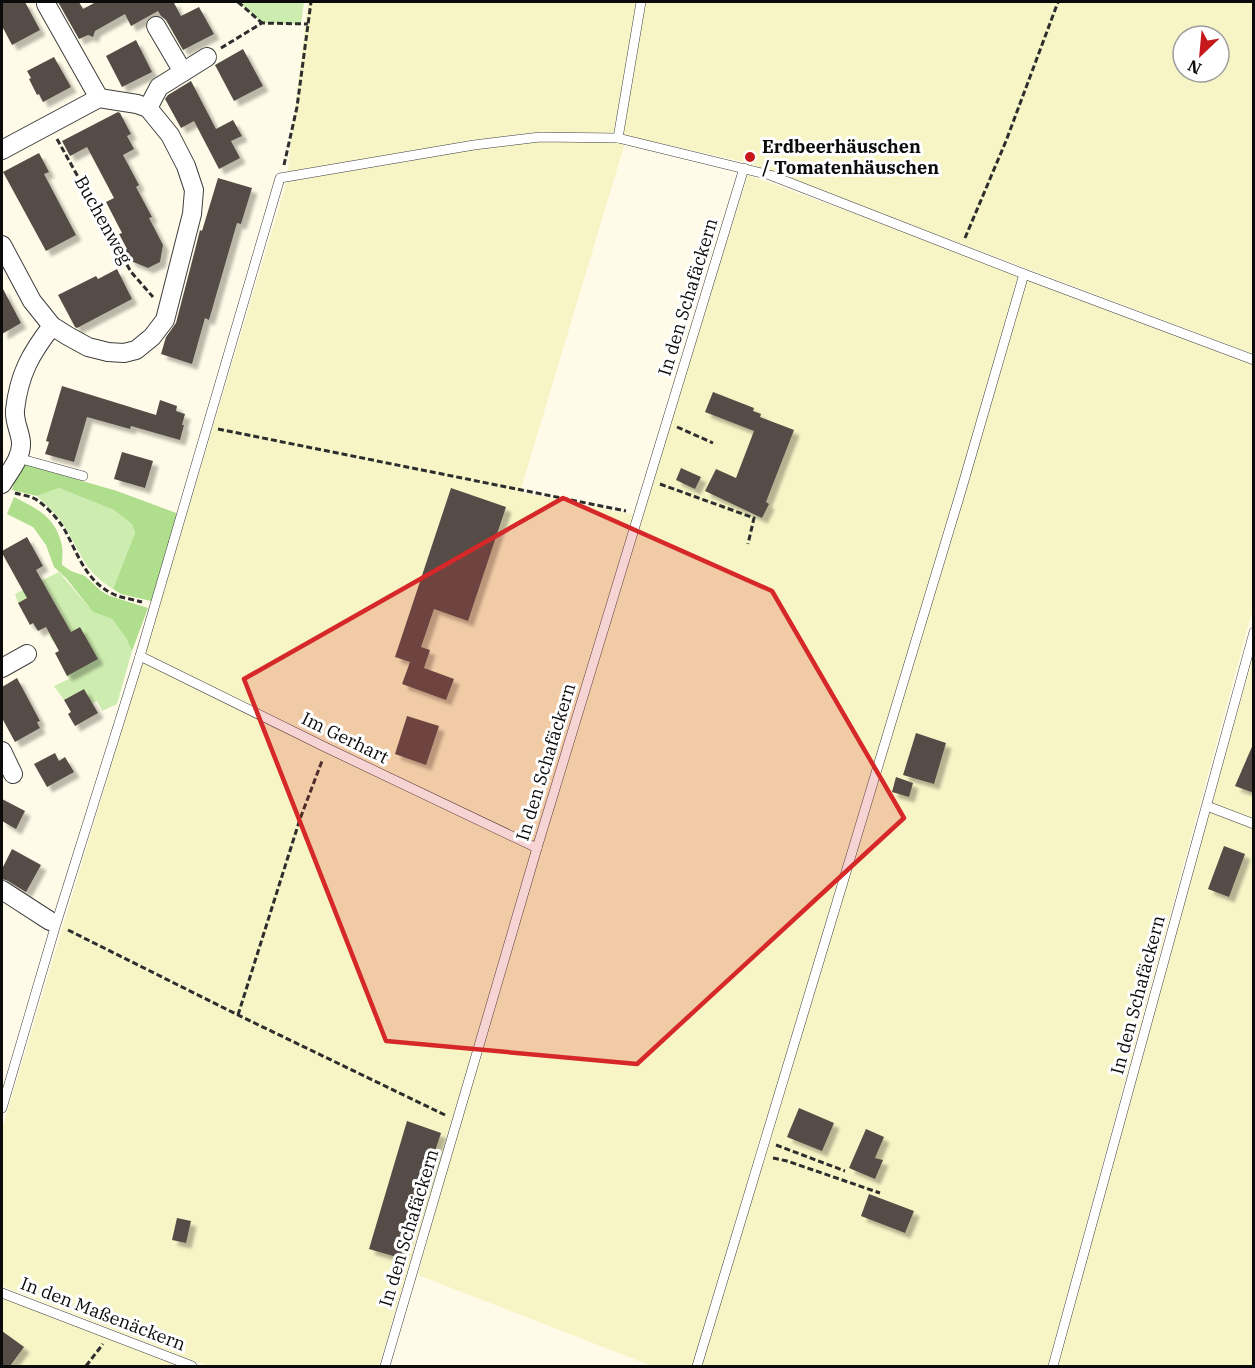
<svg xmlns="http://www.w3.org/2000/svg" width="1255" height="1368" font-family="'IBM Plex Serif',serif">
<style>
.farmland{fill:#f7f4c6;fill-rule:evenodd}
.green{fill:#cdecaf}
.forest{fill:#afde8d}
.building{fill:#544c46;filter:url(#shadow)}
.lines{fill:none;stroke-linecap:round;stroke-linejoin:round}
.service-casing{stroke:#3e3e3e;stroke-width:10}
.minor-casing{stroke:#3e3e3e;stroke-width:20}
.path{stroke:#2d2d2d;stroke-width:3;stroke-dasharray:6 3;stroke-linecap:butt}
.service{stroke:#fff;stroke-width:9}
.minor{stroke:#fff;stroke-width:18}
.marked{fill:#d62828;fill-opacity:0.2;stroke:#d62828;stroke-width:4.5;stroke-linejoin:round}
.poi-dot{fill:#c5181b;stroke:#fff;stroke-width:2}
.labels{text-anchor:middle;stroke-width:6;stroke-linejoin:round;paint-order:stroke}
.poi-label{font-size:18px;font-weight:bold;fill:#0b0b0b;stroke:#fff;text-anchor:start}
.street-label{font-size:18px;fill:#0b0b0b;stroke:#fff}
</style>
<defs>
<filter id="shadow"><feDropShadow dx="5.5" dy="5.5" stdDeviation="1.5" flood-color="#0004"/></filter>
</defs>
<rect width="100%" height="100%" fill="#fffbe8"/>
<!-- farmland -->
<g class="farmland">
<path d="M308 2H1253V354L745 162 627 136 520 492 634 515 379 1366H207L2 1286V1129L286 184ZM1183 36H1219V72H1183Z"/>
<polygon points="748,175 960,252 1253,364 1253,608 1048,1366 652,1366 418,1275 459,1123 668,426"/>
<polygon points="1253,656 1253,1366 1056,1366"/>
<polygon points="2,1297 180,1366 2,1366"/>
</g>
<!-- green -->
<g class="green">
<polygon points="238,2 304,2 301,24 262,23"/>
<path d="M59 488 114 510 132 524 135 533 113 589C84 571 81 553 65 527 58 515 47 506 37 496Z"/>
<polygon points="59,572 93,612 112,619 126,638 132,651 117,704 102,711 97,701 92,703 84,689 64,700 54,686 69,679 67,676 85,637 80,627 53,642 49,635 56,631 51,624 63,617 46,587 18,603 15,594"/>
</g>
<!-- forest -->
<g class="forest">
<polygon points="20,463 117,491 179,514 151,601 121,594 113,589 135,533 132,524 114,510 59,488 37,496 12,490"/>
<path d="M14 497C38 509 56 517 62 546 63 552 62 559 62 565L71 571 85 576 101 591 110 596 148 608 132 651 126 638 112 619 93 612 66 578 54 567 46 545 33 527 7 514Z"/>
</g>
<!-- building -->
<g class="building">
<polygon points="2,2 25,2 40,30 12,45 2,26"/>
<polygon points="58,2 79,2 83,9 96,2 177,2 163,9 174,3 181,16 199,7 214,34 183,50 166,20 161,16 158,11 131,26 125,14 95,31 93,37 88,35 79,39"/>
<polygon points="136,40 152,72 122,87 106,56"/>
<polygon points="243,49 263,86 234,101 215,65"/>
<polygon points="54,57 71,87 43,102 39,94 37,95 29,79 31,78 27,71"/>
<polygon points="191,81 216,129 233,120 242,136 231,141 240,158 219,169 194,121 181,128 165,99 168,95"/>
<polygon points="118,112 120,113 131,134 127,136 134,149 123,155 139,185 136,187 152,217 149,218 163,245 160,262 148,268 131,261 125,250 127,249 119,234 122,233 106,202 114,198 87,147 70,156 62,141"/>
<polygon points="39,153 49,172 44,174 76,235 46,251 3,172"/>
<polygon points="218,178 252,188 241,224 237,223 209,320 205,318 192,364 161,354 166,337 176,323 196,246 200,230 202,231"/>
<polygon points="117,269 132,299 77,328 75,327 58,295 96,276 98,279"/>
<polygon points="2,287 21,323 2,334"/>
<polygon points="62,386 156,415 160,400 177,406 176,411 185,414 182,425 184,425 180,440 131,426 130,429 87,417 74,462 45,454 49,442 46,441"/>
<polygon points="713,392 754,408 753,411 761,414 760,417 794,430 766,502 769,504 762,518 705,491 716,469 736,478 754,431 705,412"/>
<polygon points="122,452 153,461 145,488 114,479"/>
<polygon points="681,468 701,477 695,489 676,480"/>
<polygon points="451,488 506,507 468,621 434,609 421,647 430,650 424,668 454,679 446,700 402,684 410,662 395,657"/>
<polygon points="27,537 43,566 36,570 71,632 80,627 98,659 67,676 55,653 59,651 46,627 38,631 33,623 30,625 18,603 27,598 2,553 2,551"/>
<polygon points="17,678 40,721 37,722 40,728 15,742 2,718 2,687"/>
<polygon points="84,689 98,713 75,726 68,714 71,712 64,700"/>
<polygon points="407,716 439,726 426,765 395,754"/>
<polygon points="916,733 946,743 934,784 903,775"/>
<polygon points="1254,742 1254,793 1235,786"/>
<polygon points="55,753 59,761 65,757 74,772 47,787 34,764"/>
<polygon points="896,777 913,783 909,797 892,792"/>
<polygon points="2,799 25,811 16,829 2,821"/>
<polygon points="1224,846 1245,854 1229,897 1208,889"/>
<polygon points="12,849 41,865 26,892 8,881 2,879 2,869"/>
<polygon points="799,1108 834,1123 822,1151 787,1137"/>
<polygon points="407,1121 441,1133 400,1258 369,1249"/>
<polygon points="866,1129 884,1137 875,1158 883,1160 875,1179 849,1168"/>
<polygon points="869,1194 914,1211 905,1233 861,1216"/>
<polygon points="177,1218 191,1221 186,1243 172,1240"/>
<polygon points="2,1331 24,1347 10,1366 2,1366"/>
</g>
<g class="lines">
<!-- service casing -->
<g class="service-casing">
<g id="service">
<polyline points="618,138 641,2"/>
<polyline points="18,458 83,476"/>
<polyline points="140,656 327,748 537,848"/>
<polyline points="1207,806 1254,824"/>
<polyline points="2,1108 56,924 140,656 280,178 474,145 540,137 618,138 770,175 1024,274 1254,360"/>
<polyline points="2,1293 192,1366"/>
<polyline points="385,1366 537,848 744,168"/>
<polyline points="697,1366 961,491 1024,274"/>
<polyline points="1053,1366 1254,632"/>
</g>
</g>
<!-- minor casing -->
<g class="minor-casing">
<g id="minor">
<polyline points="46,4 99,98"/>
<polyline points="156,26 183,72"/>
<polyline points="148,108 159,87 207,57"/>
<polyline points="2,150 99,98 137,104 148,108 170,135 186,166 194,190 192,214 165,320 152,337 136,350 124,353 108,352 88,347 68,336 52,326 32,301 2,245"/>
<path d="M2 484C9 472 22 458 21 442 20 431 14 422 15 410 19 374 31 353 52 326"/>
<polyline points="2,668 27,654"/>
<polyline points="2,751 13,774"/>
<polyline points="2,890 50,921"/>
</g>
</g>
<!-- path -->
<g class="path">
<polyline points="238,2 262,23"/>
<polyline points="221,48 262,23 308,24"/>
<polyline points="57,139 131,272 153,297"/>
<polyline points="284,165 297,107 311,2"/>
<polyline points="965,238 1006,141 1058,2"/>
<polyline points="677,427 713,443"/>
<polyline points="218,429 626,511"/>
<polyline points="660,484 754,518 748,544"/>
<path d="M15 493C22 495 31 496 37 500 47 507 56 517 63 527 77 551 84 579 111 593 120 598 132 599 142 602"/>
<polyline points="68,930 238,1015 445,1115"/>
<polyline points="238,1015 300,819 322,761"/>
<polyline points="776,1145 845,1171"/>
<polyline points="773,1158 787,1161 880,1193"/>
<polyline points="86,1366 103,1344"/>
</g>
<!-- service -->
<use href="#service" class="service"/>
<!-- minor -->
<use href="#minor" class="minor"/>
</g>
<!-- marked area -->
<path class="marked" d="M563 498 772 591 904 818 637 1064 386 1041 244 679Z"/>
<!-- markers -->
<circle class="poi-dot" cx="750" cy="157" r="6"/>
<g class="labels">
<!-- poi labels -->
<g class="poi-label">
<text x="762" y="153">Erdbeerhäuschen<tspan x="762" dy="21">/ Tomatenhäuschen</tspan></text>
</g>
<!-- street labels -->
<g class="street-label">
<text transform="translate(103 220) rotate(61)" y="6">Buchenweg</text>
<text transform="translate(688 297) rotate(-73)" y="6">In den Schafäckern</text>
<text transform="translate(345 738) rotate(26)" y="6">Im Gerhart</text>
<text transform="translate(546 762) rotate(-73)" y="6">In den Schafäckern</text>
<text transform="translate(1138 995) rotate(-75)" y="6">In den Schafäckern</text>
<text transform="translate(409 1228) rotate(-73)" y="6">In den Schafäckern</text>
<text transform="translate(103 1314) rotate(21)" y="6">In den Maßenäckern</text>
</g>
</g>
<!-- border -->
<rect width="1255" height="1368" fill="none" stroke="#0b0b0b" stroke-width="6"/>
<!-- north arrow -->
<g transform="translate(1201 54) rotate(206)"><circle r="28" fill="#ffffff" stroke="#9d9d9d" stroke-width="1.5"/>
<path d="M0-4.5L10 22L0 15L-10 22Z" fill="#c5181b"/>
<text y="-9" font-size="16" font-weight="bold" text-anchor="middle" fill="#0b0b0b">N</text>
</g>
</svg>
